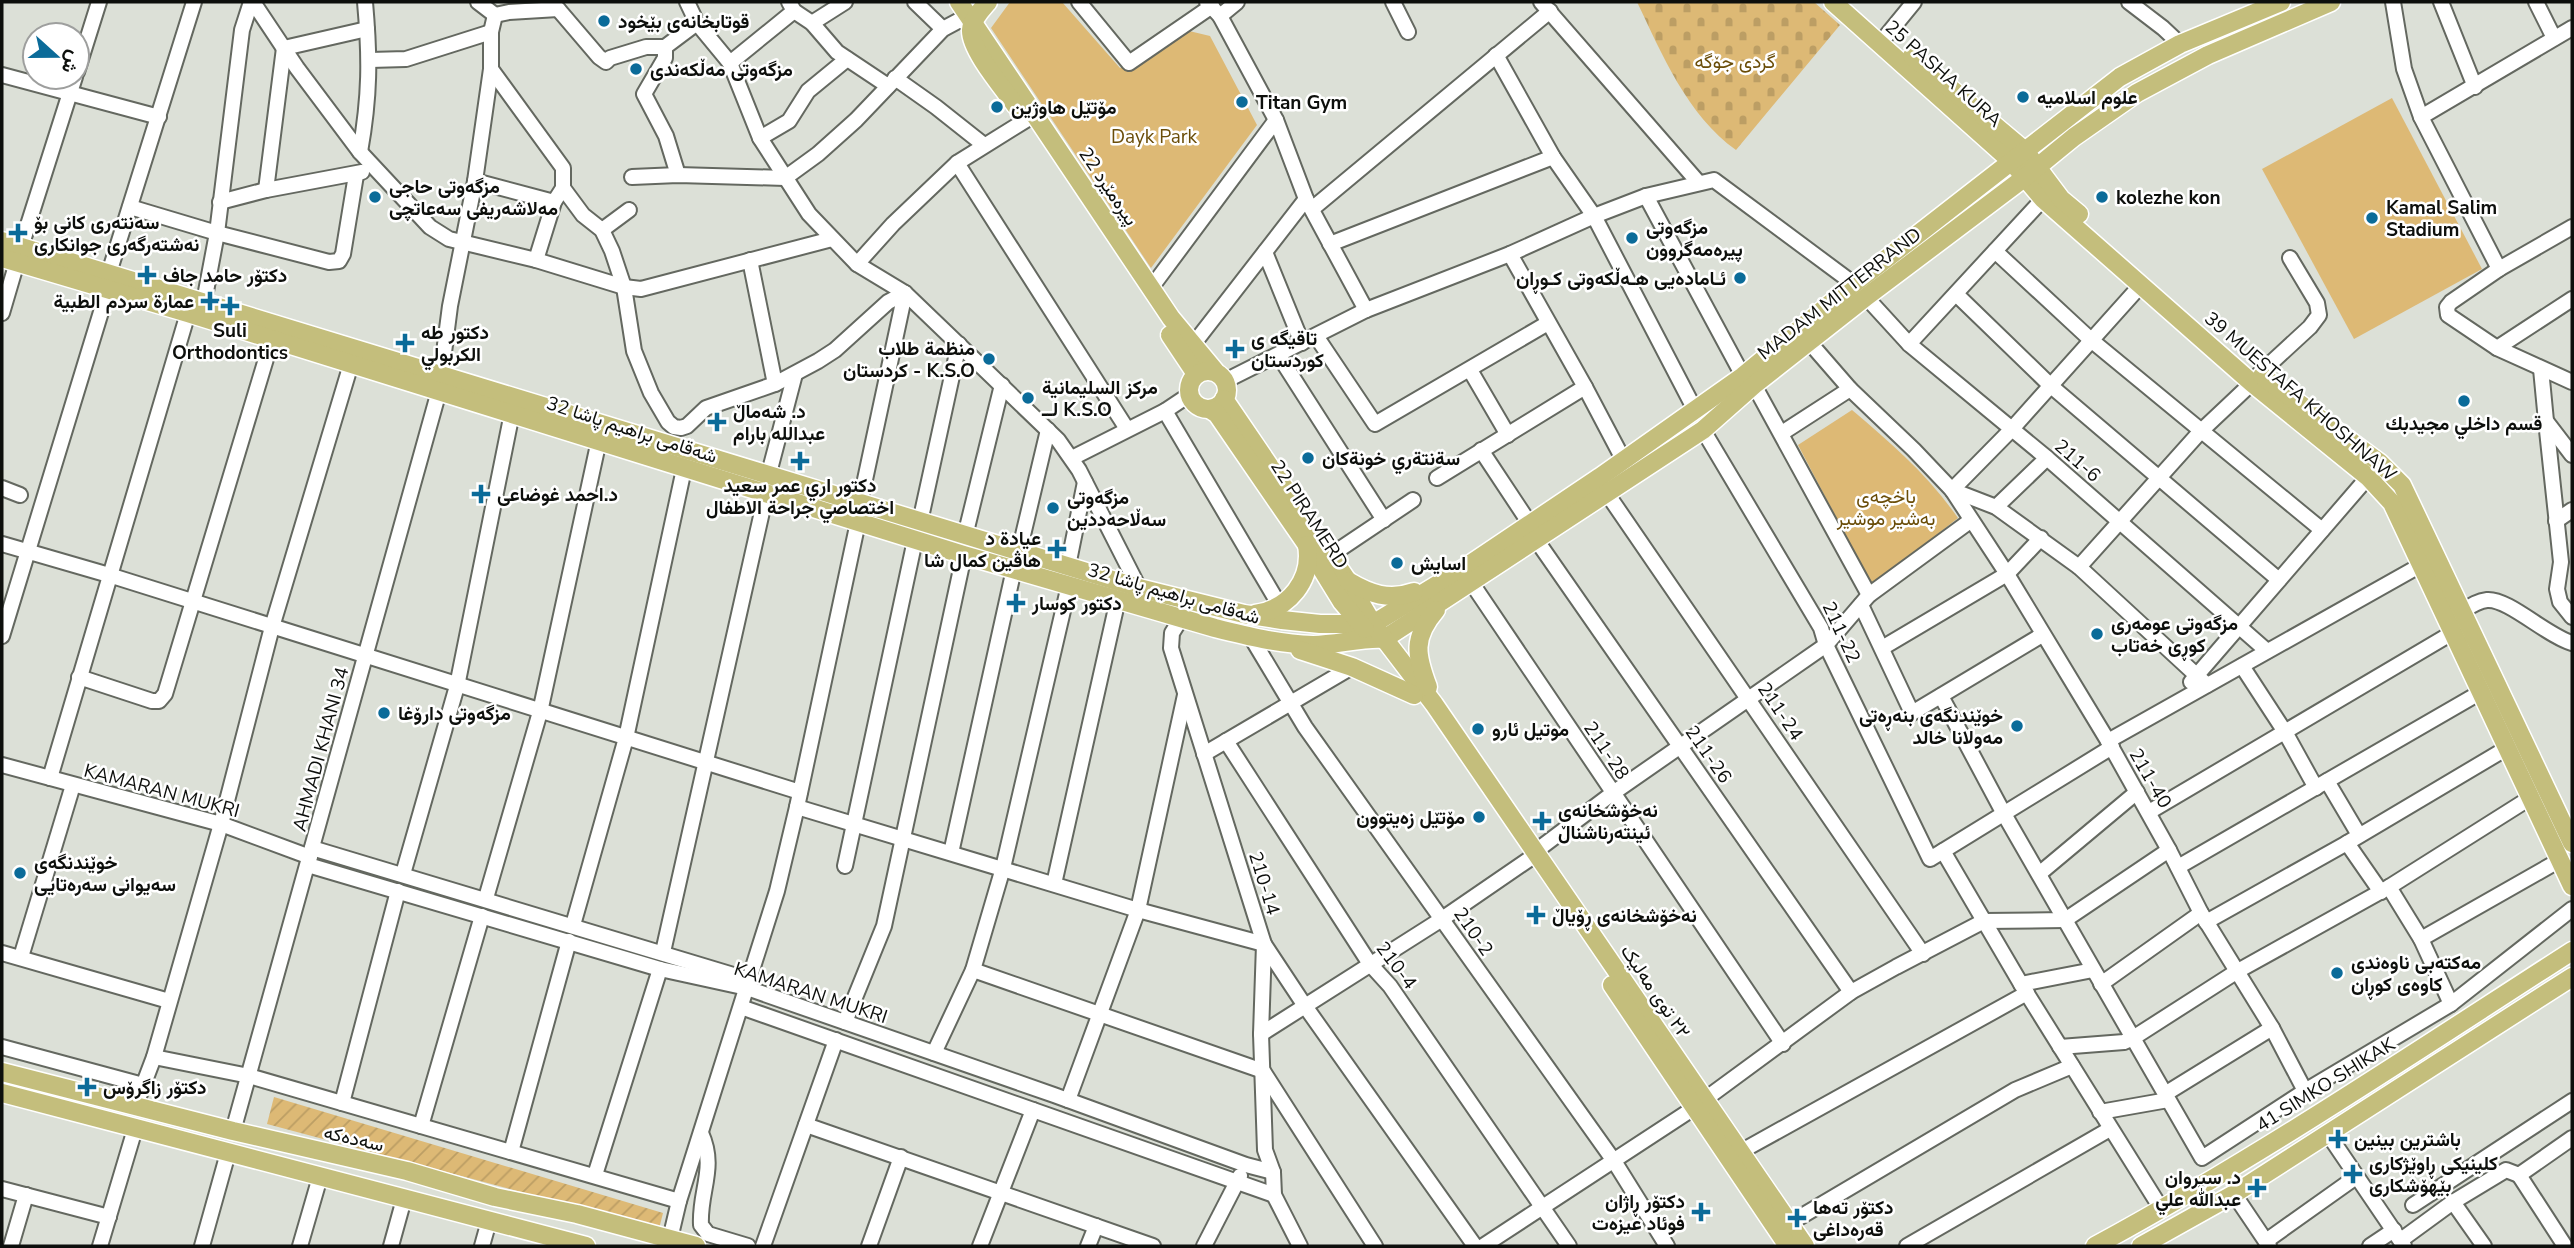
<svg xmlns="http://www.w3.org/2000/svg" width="2574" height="1248" font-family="'Nunito Sans',Vazirmatn,sans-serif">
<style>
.cemetery{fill:url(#cemetery-stones)}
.park{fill:#ddb975}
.garden{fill:url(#garden-furrows)}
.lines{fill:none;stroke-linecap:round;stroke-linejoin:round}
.minor-casing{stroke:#646860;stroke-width:18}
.major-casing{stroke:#fff;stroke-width:21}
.minor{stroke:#fff;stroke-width:14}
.major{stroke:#c4be7c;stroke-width:18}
.poi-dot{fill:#0b6b99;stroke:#fff;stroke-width:2.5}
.labels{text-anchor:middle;stroke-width:5;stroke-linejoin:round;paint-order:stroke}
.poi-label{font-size:19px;font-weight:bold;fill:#0d0f0c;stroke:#fff;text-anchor:start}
.park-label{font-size:19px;fill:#6a4d08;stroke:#fff}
.street-label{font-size:19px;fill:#0d0f0c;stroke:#fff}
</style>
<defs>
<pattern id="cemetery-stones" width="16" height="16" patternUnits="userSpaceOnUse" patternTransform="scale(1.75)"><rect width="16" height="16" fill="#ddb975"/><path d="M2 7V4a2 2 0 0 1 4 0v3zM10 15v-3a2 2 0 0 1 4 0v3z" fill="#bc9e64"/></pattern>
<pattern id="garden-furrows" width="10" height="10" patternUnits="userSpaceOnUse" patternTransform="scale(1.75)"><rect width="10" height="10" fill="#ddb975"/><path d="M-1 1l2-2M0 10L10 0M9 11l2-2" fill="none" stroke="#bc9e64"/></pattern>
</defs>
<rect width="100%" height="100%" fill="#dce0d7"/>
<!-- cemetery -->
<path class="cemetery" d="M1637 2H1814L1840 25 1736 150C1687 115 1662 54 1637 2Z"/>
<!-- park -->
<g class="park">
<polygon points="1010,2 1062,2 1120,68 1185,30 1210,36 1257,125 1151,268 991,28"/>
<polygon points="2392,98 2482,269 2354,339 2262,169"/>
<path d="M1852 410C1891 443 1928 475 1958 518L1872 586 1798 445Z"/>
</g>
<!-- garden -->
<polygon class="garden" points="274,1097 663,1213 659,1229 267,1124"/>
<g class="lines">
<!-- minor casing -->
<g class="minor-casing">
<g id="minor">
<polyline points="253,2 297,68 360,152 430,227 449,239 536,260 624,287 641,289 832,239"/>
<polyline points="478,2 495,15"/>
<polyline points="687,2 697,23 730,63 760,138 809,214 857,264 905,293 1058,440 1079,470 1139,588"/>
<polyline points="789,2 794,11 812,23 837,52 888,86"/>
<polyline points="915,2 943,29"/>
<polyline points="1079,2 1129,63 1212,6"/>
<polyline points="1207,2 1220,16 1276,120 1306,199 1366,310"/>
<polyline points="1393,2 1408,32"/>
<polyline points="1541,2 1698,182"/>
<polyline points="2129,2 2163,28 2180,44"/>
<polyline points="2393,2 2404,69 2421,117 2499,269"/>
<polyline points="2441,2 2475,87"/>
<polyline points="2536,2 2554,38"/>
<polyline points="558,9 599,57 606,62 610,58 646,47 665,47 665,58 644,94 666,136 678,175"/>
<polyline points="495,15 509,12 558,9"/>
<polyline points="1220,16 1237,2"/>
<polyline points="812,23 845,2"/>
<polyline points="1887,35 1914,2"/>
<polyline points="665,47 697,23"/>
<polyline points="1496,55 1553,157 1594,216 1695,410"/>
<polyline points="370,60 406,59 491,32"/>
<polyline points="730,63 794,11"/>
<polyline points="491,69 563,168 563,188 554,202 536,260"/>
<polyline points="77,72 99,2"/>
<polyline points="2,75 159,117"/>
<polyline points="895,78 936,107 984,145"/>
<polyline points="2421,117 2572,28"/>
<polyline points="760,138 789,121 808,91 847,59"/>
<path d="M360 152C370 96 370 58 365 2"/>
<polyline points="957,163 1127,429"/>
<polyline points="632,177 678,175 785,178 818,154 856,120 943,29 958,21 973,21"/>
<polyline points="475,181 554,202"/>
<polyline points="563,188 583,215 602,230 612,251 624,287 634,351 651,393 668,422 674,427 681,428 687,426 706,408 775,384 818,361 835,350 888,302 905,293"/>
<polyline points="266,190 284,48 367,29"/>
<polyline points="1646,196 1743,376"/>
<polyline points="220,202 266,190 362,172"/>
<polyline points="130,207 217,233 329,262 339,261 343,254 356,175"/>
<polyline points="1312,209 1550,11"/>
<polyline points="2572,227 2499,269 2451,302 2447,307 2448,315 2497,348 2572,382"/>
<polyline points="602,230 629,210"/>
<polyline points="1330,244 1553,157"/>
<polyline points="21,247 75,77"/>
<polyline points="1995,251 2091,340 2322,530"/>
<polyline points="1265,252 1302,343"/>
<polyline points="750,260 775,384"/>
<polyline points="857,264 893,224 957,163 1026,120"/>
<polyline points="109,273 194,2"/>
<polyline points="1151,288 1276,120"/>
<polyline points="1956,294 2051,386 2279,580"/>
<polyline points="1866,297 1909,344 2047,458 2267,651"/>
<polyline points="204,302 217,233 242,30 251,2"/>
<polyline points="2,313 17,262"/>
<polyline points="1316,336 1375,424 1548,323"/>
<polyline points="1810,343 1850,389 1914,450 1952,490 2007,574 2108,741 2169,850 2201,913 2272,1028 2305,1091"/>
<polyline points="1909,344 2043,199"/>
<polyline points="1192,346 1306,199"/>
<polyline points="2497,348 2572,299"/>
<polyline points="1279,356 1384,520"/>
<polyline points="2541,369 2546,421 2572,455"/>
<polyline points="1470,370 1508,435"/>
<polyline points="2259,374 2310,327 2319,315 2317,303 2290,258"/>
<polyline points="1225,381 1366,310 1510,254 1594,216 1646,196 1714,180 1854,284"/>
<polyline points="1754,385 1869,595"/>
<polyline points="1585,387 1624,461"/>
<polyline points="1165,411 1280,606"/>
<polyline points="2546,421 2561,562 2557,589 2560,602 2572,617"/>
<polyline points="1703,430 1821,628 1826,645 1930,859 2112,747"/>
<polyline points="1782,433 1850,389"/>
<polyline points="1481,450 1530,524"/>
<polyline points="1072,458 1165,411 1189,395"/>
<polyline points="768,477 795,374"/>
<polyline points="1437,478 1585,387 1510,254"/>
<polyline points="2,488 20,495"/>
<polyline points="1952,490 1996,507 2079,567 2207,685"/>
<polyline points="1952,490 2011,430 2141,285"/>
<polyline points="1606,492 1923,954"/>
<polyline points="860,503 905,293"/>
<polyline points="1996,507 2047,458"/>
<polyline points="2556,521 2572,510"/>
<polyline points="920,522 959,344"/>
<polyline points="965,536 1002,385"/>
<polyline points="1535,538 1851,992"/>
<polyline points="2,544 109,575 800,792"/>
<polyline points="1019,552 1048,430"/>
<polyline points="1331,555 1413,500"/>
<polyline points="1068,566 1085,482"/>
<polyline points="2079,567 2200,432 2252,383"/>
<polyline points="1471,582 1783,1044"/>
<polyline points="1861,605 1912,713 2042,635"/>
<path d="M2461 612C2469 607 2477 601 2487 600 2508 598 2547 636 2572 643"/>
<polyline points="1182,617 1172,633 1171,648 1264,944 1261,1034 1265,1150 1273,1172 1274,1195 1300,1246"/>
<polyline points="2,636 108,289"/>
<polyline points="1251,637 1305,727 1614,1161 1667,1246"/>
<polyline points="1882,648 2007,574 2041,538"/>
<polyline points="2242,666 2285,732 2316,788"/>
<polyline points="79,677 152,701 159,701 165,694 272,339"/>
<polyline points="2191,682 2375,469"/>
<polyline points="1941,696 2004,814 2202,1158 2305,1091 2451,1004 2572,909"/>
<polyline points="1226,741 1370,964 1390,986 1569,1246"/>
<polyline points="2108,741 2421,565"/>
<polyline points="1204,754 1352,667"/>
<polyline points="2,765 221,824 310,857"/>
<polyline points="50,778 188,313"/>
<polyline points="2327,781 2359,835"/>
<polyline points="797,807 1138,910 1264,944 1305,1006 1475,1246"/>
<polyline points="2149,812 2452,633"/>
<polyline points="2347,843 2381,892"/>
<polyline points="312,848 750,980"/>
<polyline points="1536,851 1613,793 1826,645 1869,595 1970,521"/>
<polyline points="1943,851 2021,984 2162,1210"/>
<polyline points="951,853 1014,569"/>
<polyline points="308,865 660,969 747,988 1054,1095 1246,1165 1273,1172"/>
<polyline points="845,866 915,540"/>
<polyline points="2178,867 2481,692"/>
<polyline points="403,874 457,686 512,413"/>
<polyline points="2039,874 2137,792"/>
<polyline points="1054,884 1118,599"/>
<polyline points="2389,887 2421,939 2451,1004"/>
<polyline points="486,898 540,712 599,440"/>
<polyline points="2206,922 2347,843 2507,748"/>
<polyline points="573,925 626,738 684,469"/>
<polyline points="2421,939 2560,860"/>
<polyline points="663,952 766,494"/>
<polyline points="2,953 169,1001"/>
<polyline points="21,957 73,785"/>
<polyline points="973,970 1263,1071 1375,1246"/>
<polyline points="2021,984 2093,970"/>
<polyline points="2101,984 2201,913"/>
<polyline points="741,1007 1274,1195"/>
<polyline points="845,1022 884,926 964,555"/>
<polyline points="1261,1034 1442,919 1528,860"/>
<polyline points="2,1047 143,1085"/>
<polyline points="2060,1047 2124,1042 2133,1038 2236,972 2389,887 2530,798"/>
<polyline points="934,1053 973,970 1003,868 1069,585"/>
<polyline points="154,1057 249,1076 679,1201"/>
<polyline points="2165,1094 2272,1028"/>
<polyline points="1068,1100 1138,910 1185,695"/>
<polyline points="1704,1100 1851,992 1896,967 1984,921 2065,920 2169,850"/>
<polyline points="342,1103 398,891"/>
<polyline points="135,1107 154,1057 221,824 272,627 351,364"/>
<polyline points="2100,1112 2168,1100"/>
<polyline points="806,1125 1153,1246"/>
<polyline points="421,1126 482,916"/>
<polyline points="233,1131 439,391 450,306 475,181 491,69 491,32 495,15"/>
<path d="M701 1133C717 1168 699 1191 701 1225L708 1234 748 1246"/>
<polyline points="2328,1134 2404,1246"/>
<polyline points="511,1152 569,941"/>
<polyline points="1740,1152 2027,993"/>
<polyline points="595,1175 660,969"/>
<polyline points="2519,1175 2565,1246"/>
<polyline points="2,1189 109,1217"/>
<polyline points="2234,1194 2269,1246"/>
<polyline points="2453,1202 2484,1246"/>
<polyline points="2413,1205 2572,1101"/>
<polyline points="1790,1223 2015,1090 2072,1066"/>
<polyline points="670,1239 679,1201 777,891 797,807 858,522"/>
<polyline points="2401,1240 2453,1202 2506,1170 2519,1175 2572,1138"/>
<polyline points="2266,1241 2356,1177"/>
<polyline points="11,1246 26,1195"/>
<polyline points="100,1246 135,1129"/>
<polyline points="202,1246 228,1153"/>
<polyline points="300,1246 320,1177"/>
<polyline points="391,1246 404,1199"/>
<polyline points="482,1246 489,1221"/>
<polyline points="763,1246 836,1040"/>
<polyline points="869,1246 901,1157"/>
<polyline points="980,1246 1033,1110"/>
<polyline points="1088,1246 1096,1226"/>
<polyline points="1204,1246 1240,1176"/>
<polyline points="1483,1246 1694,1108"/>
<polyline points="1907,1246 2110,1129"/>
<polyline points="2370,1246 2394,1230"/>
</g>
</g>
<!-- major casing -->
<g class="major-casing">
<g id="major">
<polyline points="959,2 1171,318 1215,371"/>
<path d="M988 2C981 10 972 19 971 30 970 50 1004 89 1016 106"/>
<polyline points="1833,2 2011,161 2043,199 2252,383 2368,477 2392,503 2572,886"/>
<polyline points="1912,56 2025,151 2061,199 2079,214"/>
<polyline points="2,241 1139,588 1244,614 1282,620 1320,624 1373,624 1463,569 1600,477 1743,376 1854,284 2120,77 2180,44 2281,2"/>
<path d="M2 258 188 313 964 555 1215 628C1247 636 1279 644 1313 645 1336 645 1364 637 1384 639L1703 430 1754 385 1866 297 2024 178 2074 137 2137 93 2208 55 2331 2"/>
<polyline points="1170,335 1196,374"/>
<circle cx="1208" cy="390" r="19"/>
<polyline points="2262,376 2380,463 2402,485 2572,843"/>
<polyline points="1224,399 1347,580 1373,624 1434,704 1805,1246"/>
<polyline points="1211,410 1217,414 1307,545 1342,602 1365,629"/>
<path d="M1348 581C1370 594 1389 601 1414 592"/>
<path d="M1255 614C1289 609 1313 580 1307 545"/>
<polyline points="1300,650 1352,667 1414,695"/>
<path d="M1428 687C1416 655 1412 638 1436 610"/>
<polyline points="1612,985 1788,1246"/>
<polyline points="2,1072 233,1131 407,1171 495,1197 577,1214 696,1246"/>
<polyline points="2,1093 586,1246"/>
<path d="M2095 1246C2259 1157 2415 1052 2572 951"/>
<polyline points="2141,1246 2234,1194 2572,977"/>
</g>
</g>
<!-- minor -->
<use href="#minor" class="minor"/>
<!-- major -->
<use href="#major" class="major"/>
</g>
<!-- markers -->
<g class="poi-dot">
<circle cx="604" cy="21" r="7"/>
<circle cx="636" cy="69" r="7"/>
<circle cx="2023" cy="97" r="7"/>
<circle cx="1242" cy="102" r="7"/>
<circle cx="997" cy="107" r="7"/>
<circle cx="375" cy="197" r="7"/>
<circle cx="2102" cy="197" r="7"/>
<circle cx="2372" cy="218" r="7"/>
<path d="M14.5 222.5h7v7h7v7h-7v7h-7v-7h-7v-7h7z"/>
<circle cx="1632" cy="238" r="7"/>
<path d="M143.5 264.5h7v7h7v7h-7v7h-7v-7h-7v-7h7z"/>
<circle cx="1740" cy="278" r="7"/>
<path d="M206.5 290.5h7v7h7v7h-7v7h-7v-7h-7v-7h7z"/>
<path d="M226.5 295.5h7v7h7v7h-7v7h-7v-7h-7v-7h7z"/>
<path d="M401.5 332.5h7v7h7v7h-7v7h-7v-7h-7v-7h7z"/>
<path d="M1231.5 338.5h7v7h7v7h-7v7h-7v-7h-7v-7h7z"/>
<circle cx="989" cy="359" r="7"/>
<circle cx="1028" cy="398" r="7"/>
<circle cx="2464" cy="401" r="7"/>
<path d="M713.5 411.5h7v7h7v7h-7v7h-7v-7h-7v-7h7z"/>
<circle cx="1308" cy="458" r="7"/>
<path d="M796.5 450.5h7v7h7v7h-7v7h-7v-7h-7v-7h7z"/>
<path d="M477.5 483.5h7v7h7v7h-7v7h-7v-7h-7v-7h7z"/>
<circle cx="1053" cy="508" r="7"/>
<path d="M1053.5 538.5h7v7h7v7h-7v7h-7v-7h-7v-7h7z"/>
<circle cx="1397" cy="563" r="7"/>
<path d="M1012.5 592.5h7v7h7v7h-7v7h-7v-7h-7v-7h7z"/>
<circle cx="2097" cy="634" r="7"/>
<circle cx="384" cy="713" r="7"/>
<circle cx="2017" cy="726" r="7"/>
<circle cx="1478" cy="729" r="7"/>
<circle cx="1479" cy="817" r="7"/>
<path d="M1538.5 810.5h7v7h7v7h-7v7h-7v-7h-7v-7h7z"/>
<circle cx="20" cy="873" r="7"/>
<path d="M1532.5 904.5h7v7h7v7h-7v7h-7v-7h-7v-7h7z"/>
<circle cx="2337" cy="973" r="7"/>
<path d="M83.5 1076.5h7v7h7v7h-7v7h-7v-7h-7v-7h7z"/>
<path d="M2334.5 1128.5h7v7h7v7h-7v7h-7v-7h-7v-7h7z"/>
<path d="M2349.5 1163.5h7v7h7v7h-7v7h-7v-7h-7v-7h7z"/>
<path d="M2253.5 1177.5h7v7h7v7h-7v7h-7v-7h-7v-7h7z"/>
<path d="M1697.5 1201.5h7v7h7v7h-7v7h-7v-7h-7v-7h7z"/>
<path d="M1793.5 1207.5h7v7h7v7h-7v7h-7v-7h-7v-7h7z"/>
</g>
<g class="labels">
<!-- poi labels -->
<g class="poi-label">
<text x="618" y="28">قوتابخانەی بێخود</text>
<text x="650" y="76">مزگەوتی مەڵکەندی</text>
<text x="2037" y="104">علوم اسلاميه</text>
<text x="1256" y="109">Titan Gym</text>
<text x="1011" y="114">مۆتێل هاوژین</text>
<text x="389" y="193">مزگەوتی حاجی<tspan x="389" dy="22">مەلاشەریفی سەعاتچی</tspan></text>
<text x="2116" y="204">kolezhe kon</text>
<text x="2386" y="214">Kamal Salim<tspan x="2386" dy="22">Stadium</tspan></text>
<text x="34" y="229">سەنتەری کانی بۆ<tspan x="34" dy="22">نەشتەرگەری جوانکاری</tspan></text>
<text x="1646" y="234">مزگەوتی<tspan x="1646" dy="22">پیرەمەگروون</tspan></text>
<text x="163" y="282">دکتۆر حامد جاف</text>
<text x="1726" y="285" text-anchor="end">ئـامادەیی هـەڵکەوتی کـوڕان</text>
<text x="194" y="308" text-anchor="end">عمارة سردم الطبية</text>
<text x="230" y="337" text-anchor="middle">Suli<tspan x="230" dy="22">Orthodontics</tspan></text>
<text x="421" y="339">دكتور طه<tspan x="421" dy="22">الكربولي</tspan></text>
<text x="1251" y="345">تاقيگه ى<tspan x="1251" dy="22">كوردستان</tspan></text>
<text x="975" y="355" text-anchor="end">منظمة طلاب<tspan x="975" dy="22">كردستان - K.S.O</tspan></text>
<text x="1042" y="394">مرکز السلیمانیة<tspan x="1042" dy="22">لــ K.S.O</tspan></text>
<text x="733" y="418">د. شەماڵ<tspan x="733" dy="22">عبداللە بارام</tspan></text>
<text x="2464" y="430" text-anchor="middle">قسم داخلي مجيدبك</text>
<text x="1322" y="465">سةنتةري خونةكان</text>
<text x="800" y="492" text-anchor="middle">دكتور اري عمر سعيد<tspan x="800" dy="22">اختصاصي جراحة الاطفال</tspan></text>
<text x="497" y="501">د.احمد غوضاعی</text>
<text x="1067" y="504">مزگەوتی<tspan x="1067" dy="22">سەڵاحەددین</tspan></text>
<text x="1041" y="545" text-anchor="end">عيادة د<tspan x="1041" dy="22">هاڤین کمال شا</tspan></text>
<text x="1411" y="570">اسايش</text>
<text x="1032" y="610">دكتور كوسار</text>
<text x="2111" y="630">مزگەوتی عومەری<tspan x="2111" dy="22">کوڕی خەتاب</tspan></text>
<text x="398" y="720">مزگەوتی دارۆغا</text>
<text x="2003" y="722" text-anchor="end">خوێندنگەی بنەڕەتی<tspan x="2003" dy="22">مەولانا خالد</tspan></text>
<text x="1492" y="736">موتیل ئارو</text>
<text x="1558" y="817">نەخۆشخانەی<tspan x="1558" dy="22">ئینتەرناشناڵ</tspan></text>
<text x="1465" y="824" text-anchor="end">مۆتێل زەیتوون</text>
<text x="34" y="869">خوێندنگەی<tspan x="34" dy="22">سەیوانی سەرەتایی</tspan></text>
<text x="1552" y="922">نەخۆشخانەی ڕۆیاڵ</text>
<text x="2351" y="969">مەکتەبی ناوەندی<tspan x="2351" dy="22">کاوەی کوڕان</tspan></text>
<text x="103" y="1094">دکتۆر زاگرۆس</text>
<text x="2354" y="1146">باشترين بينين</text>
<text x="2369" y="1170">کلینیکی ڕاوێژکاری<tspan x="2369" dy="22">بێهۆشکاری</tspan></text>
<text x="2241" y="1184" text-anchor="end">د. سيروان<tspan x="2241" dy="22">عبدالله علي</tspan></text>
<text x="1685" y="1208" text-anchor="end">دکتۆر ڕاژان<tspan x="1685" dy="22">فوئاد عیزەت</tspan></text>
<text x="1813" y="1214">دکتۆر تەها<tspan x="1813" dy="22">قەرەداغی</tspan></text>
</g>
<!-- park labels -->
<g class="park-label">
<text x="1735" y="68">گردی جۆگە</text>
<text x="1154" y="143">Dayk Park</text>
<text x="1886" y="503">باخچەی<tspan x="1886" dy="22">بەشیر موشیر</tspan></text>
</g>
<!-- street labels -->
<g class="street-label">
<text transform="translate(1944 73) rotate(42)" y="7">25 PASHA KURA</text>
<text transform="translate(1109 186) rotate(56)" y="7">22 پیرەمێرد</text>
<text transform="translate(1839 293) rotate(-38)" y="7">MADAM MITTERRAND</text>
<text transform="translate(2301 396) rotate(41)" y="7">39 MUESTAFA KHOSHNAW</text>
<text transform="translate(632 429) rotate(18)" y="7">شەقامی براهیم پاشا 32</text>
<text transform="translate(2078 460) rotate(41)" y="7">211-6</text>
<text transform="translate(1310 514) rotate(57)" y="7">22 PIRAMERD</text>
<text transform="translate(1174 593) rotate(16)" y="7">شەقامی براهیم پاشا 32</text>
<text transform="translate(1842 632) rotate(65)" y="7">211-22</text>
<text transform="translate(1781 711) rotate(56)" y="7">211-24</text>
<text transform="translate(320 749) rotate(-75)" y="7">AHMADI KHANI 34</text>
<text transform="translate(1607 750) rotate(56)" y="7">211-28</text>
<text transform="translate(1709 754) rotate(55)" y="7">211-26</text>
<text transform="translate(2151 778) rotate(60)" y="7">211-40</text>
<text transform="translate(162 790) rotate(15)" y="7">KAMARAN MUKRI</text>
<text transform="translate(1265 883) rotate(73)" y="7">210-14</text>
<text transform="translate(1474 931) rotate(55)" y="7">210-2</text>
<text transform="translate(1397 965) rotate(53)" y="7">210-4</text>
<text transform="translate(1656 991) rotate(56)" y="7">٢٢ توی مەلیک</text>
<text transform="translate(811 992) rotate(18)" y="7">KAMARAN MUKRI</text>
<text transform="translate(2325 1084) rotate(-32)" y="7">41 SIMKO SHIKAK</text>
<text transform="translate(354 1138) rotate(13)" y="7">سەدەکە</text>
</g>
</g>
<!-- border -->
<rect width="2574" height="1248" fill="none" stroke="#0d0f0c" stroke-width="7"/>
<!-- north arrow -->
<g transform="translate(56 56) rotate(111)"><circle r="33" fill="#ffffff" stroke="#9e9f9e" stroke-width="2"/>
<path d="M0-5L12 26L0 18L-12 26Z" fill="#0b6b99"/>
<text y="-10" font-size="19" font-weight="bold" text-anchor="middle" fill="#0d0f0c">ش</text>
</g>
</svg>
